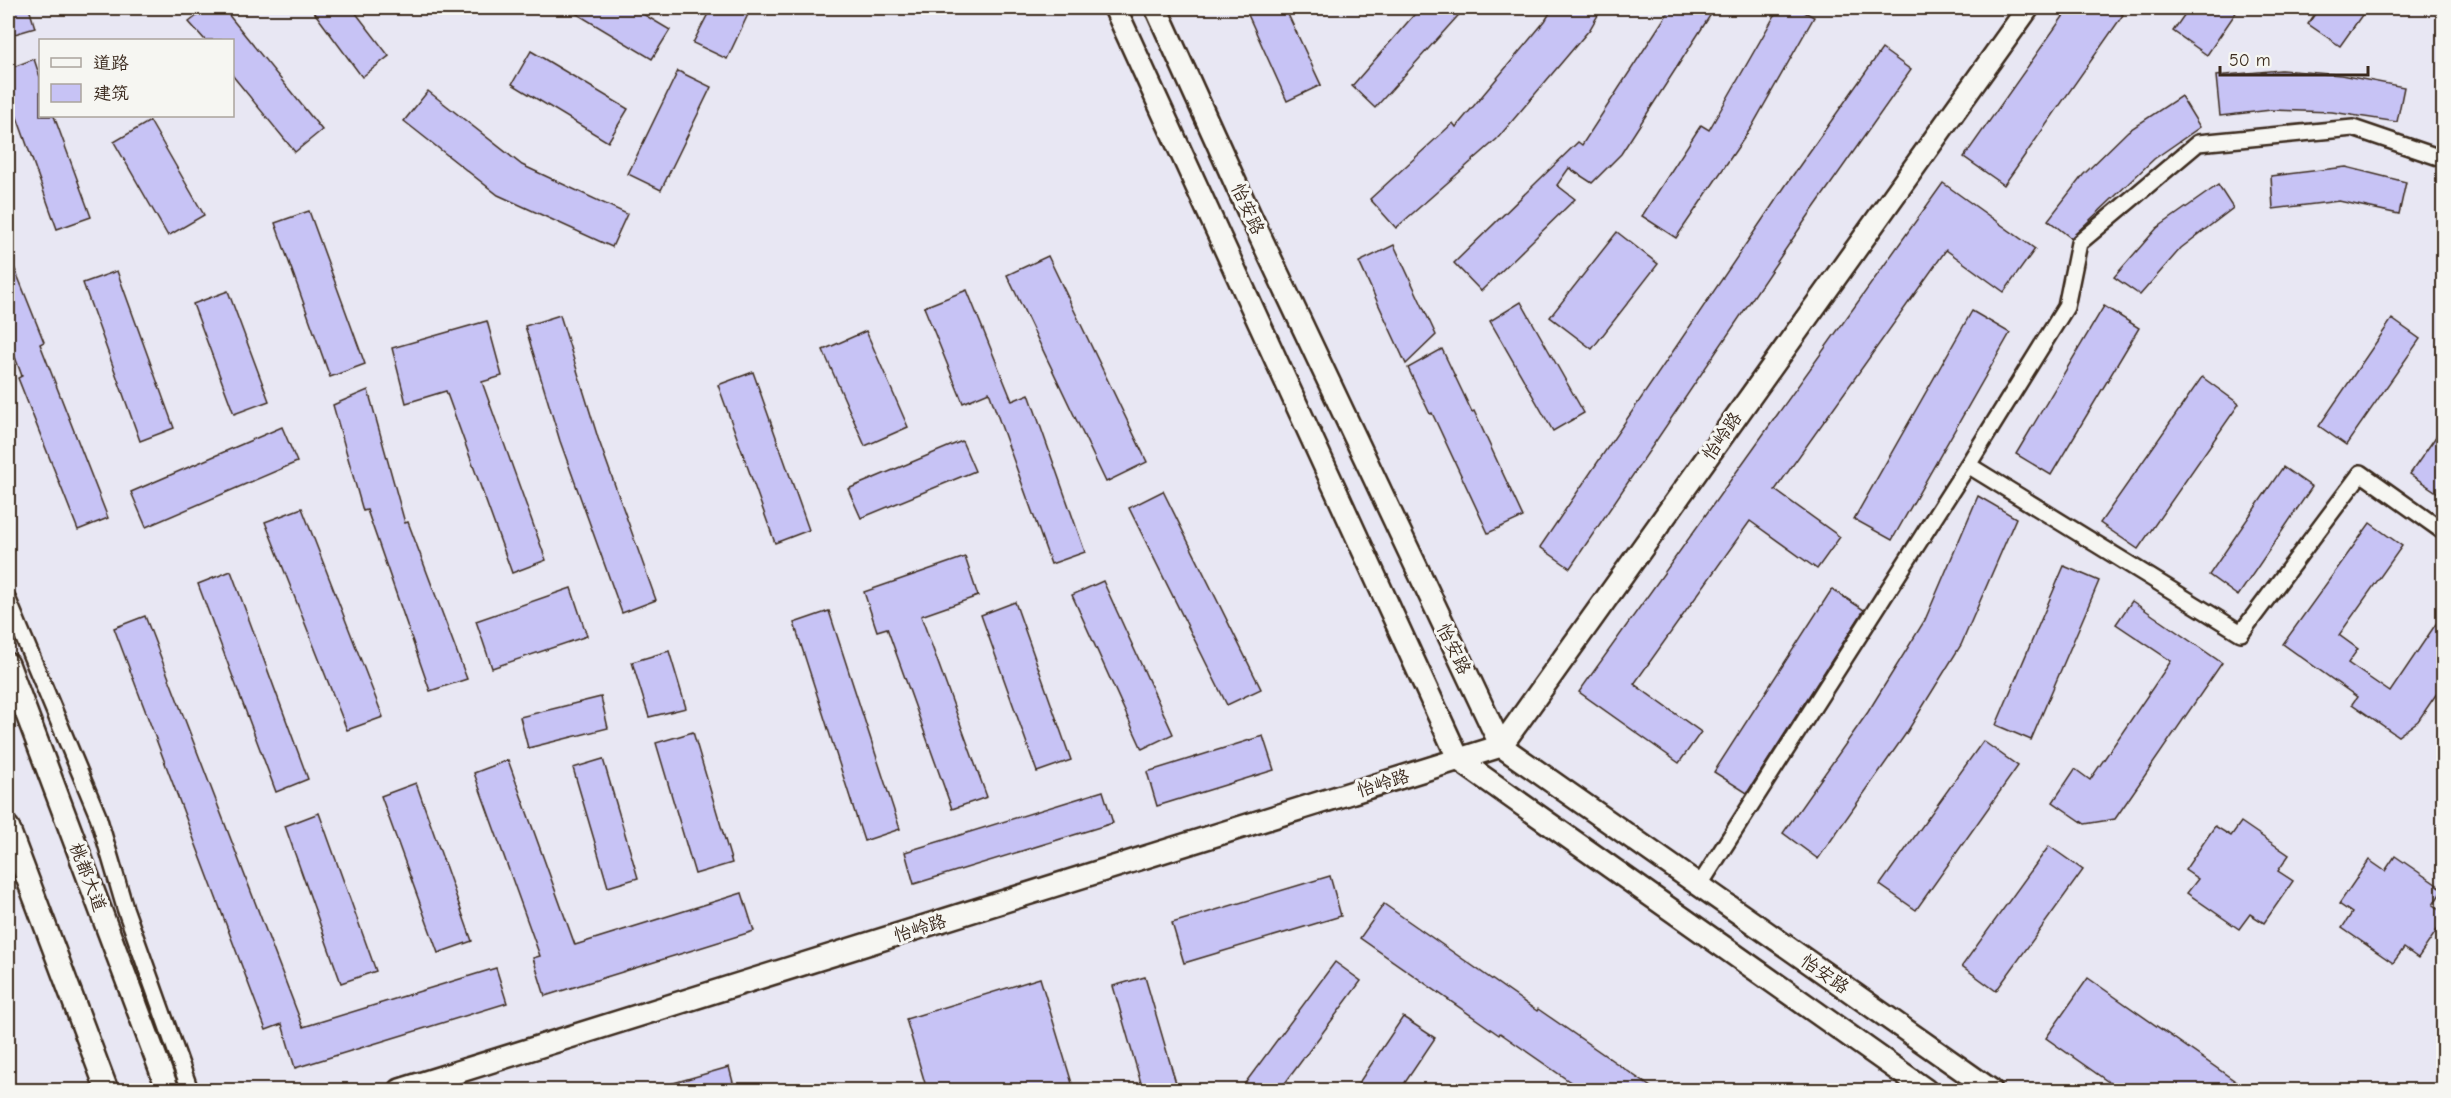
<svg xmlns="http://www.w3.org/2000/svg" width="2451" height="1098" font-family="'Comic Neue','LXGW WenKai TC',sans-serif">
<style>
.building{fill:#c7c3f5;stroke:#3b2a1e;stroke-width:1.5}
.lines{fill:none;stroke-linecap:round;stroke-linejoin:round}
.street-casing{stroke:#3b2a1e;stroke-width:20}
.secondary-casing{stroke:#3b2a1e;stroke-width:26}
.street{stroke:#f6f6f2;stroke-width:15}
.secondary{stroke:#f6f6f2;stroke-width:21}
.labels{text-anchor:middle;stroke-width:6;stroke-linejoin:round;paint-order:stroke}
.street-label{font-size:18px;fill:#3b2a1e;stroke:#f6f6f2}
</style>
<rect width="100%" height="100%" fill="#e8e7f3"/>
<filter id="ink" filterUnits="userSpaceOnUse"><feTurbulence type="fractalNoise" baseFrequency=".0167" numOctaves="2"/><feDisplacementMap in="SourceGraphic" scale="12" xChannelSelector="R" yChannelSelector="G"/><feConvolveMatrix kernelMatrix="1 2 1 2 8 2 1 2 1" color-interpolation-filters="sRGB"/></filter>
<g filter="url(#ink)">
<!-- building -->
<g class="building">
<polygon points="8,8 29,8 35,28 8,36"/>
<polygon points="207,8 223,8 322,130 295,152 232,75 232,40 205,40 189,22"/>
<polygon points="311,8 352,8 389,56 362,77"/>
<polygon points="567,8 633,8 670,30 652,59"/>
<polygon points="711,8 751,8 727,59 693,43"/>
<polygon points="1245,8 1285,8 1321,85 1287,101"/>
<polygon points="1420,8 1465,8 1375,108 1352,86"/>
<polygon points="1553,8 1602,8 1590,29 1497,139 1396,228 1370,199 1453,123 1456,127 1545,21"/>
<polygon points="1671,8 1715,8 1621,154 1592,183 1569,168 1557,185 1575,199 1481,291 1454,263 1578,142 1582,145"/>
<polygon points="1779,8 1797,8 1814,17 1751,128 1676,238 1642,216 1701,125 1709,130"/>
<polygon points="2069,8 2113,8 2123,15 2004,185 1964,157"/>
<polygon points="2189,8 2239,8 2207,55 2173,31"/>
<polygon points="2319,8 2367,8 2340,46 2308,24"/>
<polygon points="1882,49 1911,70 1804,222 1570,568 1540,547 1786,185"/>
<polygon points="531,51 628,109 608,142 512,84"/>
<polygon points="34,59 40,77 40,116 54,116 91,217 57,229 8,92 8,69"/>
<polygon points="2281,70 2341,75 2404,87 2397,122 2332,112 2271,110 2220,116 2216,76"/>
<polygon points="678,71 711,87 661,190 628,174"/>
<polygon points="428,91 522,165 627,214 612,247 498,195 404,121"/>
<polygon points="2181,96 2200,127 2154,159 2071,238 2048,220 2083,175 2128,131"/>
<polygon points="150,121 204,215 168,236 114,142"/>
<polygon points="2346,167 2406,182 2399,214 2339,201 2273,209 2271,176"/>
<polygon points="1943,183 2035,249 2004,292 1946,250 1775,490 1840,537 1817,569 1750,521 1634,684 1701,732 1679,763 1579,692"/>
<polygon points="2218,185 2233,208 2181,248 2140,295 2114,277 2157,228"/>
<polygon points="309,211 365,364 330,377 275,223"/>
<polygon points="1617,232 1658,264 1592,349 1550,317"/>
<polygon points="1394,245 1436,335 1406,364 1359,262"/>
<polygon points="8,252 44,342 40,344 108,518 78,530 18,378 22,376 8,338"/>
<polygon points="1048,256 1147,462 1106,482 1007,275"/>
<polygon points="117,271 174,428 140,441 83,283"/>
<polygon points="967,290 1012,401 1029,394 1085,552 1051,564 989,392 963,403 924,307"/>
<polygon points="228,291 269,401 234,414 193,304"/>
<polygon points="1521,302 1584,413 1553,431 1490,321"/>
<polygon points="2104,306 2139,328 2051,475 2016,454"/>
<polygon points="1972,311 2010,333 1892,540 1854,519"/>
<polygon points="560,315 598,438 656,600 622,613 560,441 525,326"/>
<polygon points="2392,319 2420,339 2346,445 2319,426"/>
<polygon points="487,321 502,376 482,382 546,560 512,573 446,391 406,403 392,348"/>
<polygon points="866,331 908,427 865,446 823,350"/>
<polygon points="1442,349 1472,412 1474,411 1523,517 1488,533 1432,413 1430,414 1408,368"/>
<polygon points="753,372 809,530 775,543 718,385"/>
<polygon points="2202,377 2239,404 2138,549 2100,523"/>
<polygon points="368,390 405,523 408,522 467,679 430,691 367,510 363,511 333,405"/>
<polygon points="2444,425 2444,497 2410,474"/>
<polygon points="282,427 297,462 146,527 131,492"/>
<polygon points="962,441 975,471 861,518 848,489"/>
<polygon points="2283,467 2312,487 2238,596 2209,575"/>
<polygon points="1163,491 1261,689 1227,705 1129,508"/>
<polygon points="1978,496 2016,518 1961,645 1907,732 1818,859 1783,833 1868,712 1925,620"/>
<polygon points="302,508 383,717 347,730 265,522"/>
<polygon points="2370,523 2402,546 2339,635 2358,649 2348,663 2390,692 2444,612 2444,683 2418,721 2398,736 2352,704 2357,697 2283,644"/>
<polygon points="965,557 978,596 921,616 987,797 952,809 887,628 877,631 864,592"/>
<polygon points="2064,566 2099,581 2031,740 1996,725"/>
<polygon points="231,571 308,779 276,792 198,584"/>
<polygon points="1103,581 1173,734 1142,749 1072,595"/>
<polygon points="571,588 587,636 492,668 476,621"/>
<polygon points="1832,589 1864,610 1747,793 1714,772"/>
<polygon points="2132,601 2222,663 2115,819 2085,824 2053,802 2075,769 2090,780 2171,661 2116,624"/>
<polygon points="1015,602 1071,760 1037,772 981,615"/>
<polygon points="829,611 900,829 864,841 794,623"/>
<polygon points="145,616 303,1027 496,968 507,1003 295,1068 282,1024 266,1030 114,628"/>
<polygon points="669,651 686,708 649,717 632,662"/>
<polygon points="601,697 608,728 528,748 520,717"/>
<polygon points="693,732 732,863 695,874 656,743"/>
<polygon points="1263,736 1274,770 1157,806 1147,772"/>
<polygon points="1983,741 2018,766 1916,910 1880,885"/>
<polygon points="603,759 638,878 608,887 573,768"/>
<polygon points="508,760 575,945 742,893 754,931 545,996 533,958 540,956 474,773"/>
<polygon points="416,783 472,941 438,953 381,796"/>
<polygon points="1103,791 1113,823 914,884 905,852"/>
<polygon points="319,813 376,971 341,983 285,826"/>
<polygon points="2241,822 2289,855 2278,871 2293,881 2264,923 2250,914 2239,929 2187,893 2198,879 2185,870 2215,826 2231,836"/>
<polygon points="2049,846 2083,870 1996,991 1962,966"/>
<polygon points="2395,856 2443,889 2433,905 2444,913 2444,920 2418,958 2404,948 2393,963 2342,928 2352,913 2339,904 2369,860 2385,871"/>
<polygon points="1330,876 1341,916 1184,963 1172,923"/>
<polygon points="1384,904 1537,1011 1538,1009 1655,1090 1582,1090 1500,1033 1499,1035 1360,938"/>
<polygon points="1335,962 1361,981 1280,1090 1240,1090"/>
<polygon points="1145,977 1178,1090 1143,1090 1113,986"/>
<polygon points="1040,978 1074,1090 927,1090 906,1019"/>
<polygon points="2088,978 2248,1090 2120,1090 2046,1038"/>
<polygon points="1403,1017 1435,1038 1400,1090 1354,1090"/>
<polygon points="729,1067 735,1090 664,1090 663,1086"/>
</g>
<g class="lines">
<!-- street casing -->
<g class="street-casing">
<g id="street">
<polyline points="1968,465 2241,633 2361,473 2444,532"/>
<polyline points="8,600 98,816 125,908 190,1090"/>
<polyline points="1699,886 1968,465 2066,307 2079,243 2198,143 2353,128 2444,159"/>
</g>
</g>
<!-- secondary casing -->
<g class="secondary-casing">
<g id="secondary">
<polyline points="1115,8 1459,760 1926,1090"/>
<polyline points="1156,8 1250,215 1501,746 1991,1090"/>
<polyline points="8,664 168,1090"/>
<polyline points="8,827 107,1090"/>
<polyline points="400,1090 1501,746 2028,8"/>
</g>
</g>
<!-- street -->
<use href="#street" class="street"/>
<!-- secondary -->
<use href="#secondary" class="secondary"/>
</g>
</g>
<g class="labels">
<!-- street labels -->
<g class="street-label">
<text transform="translate(1248 209) rotate(65)" y="6">怡安路</text>
<text transform="translate(1722 436) rotate(-55)" y="6">怡岭路</text>
<text transform="translate(1454 649) rotate(64)" y="6">怡安路</text>
<text transform="translate(1383 783) rotate(-17)" y="6">怡岭路</text>
<text transform="translate(88 877) rotate(69)" y="6">桃都大道</text>
<text transform="translate(920 928) rotate(-17)" y="6">怡岭路</text>
<text transform="translate(1825 974) rotate(35)" y="6">怡安路</text>
</g>
</g>
<!-- margin -->
<rect width="2451" height="1098" fill="none" stroke="#f6f6f2" stroke-width="30"/>
<rect x="15" y="15" width="2421" height="1068" fill="none" stroke="#3b2a1e" stroke-width="2" filter="url(#ink)"/>
<!-- legend -->
<rect x="39" y="39" width="195" height="78" fill="#f6f6f2" stroke="#aba49d" stroke-width="1.5"/>
<rect x="51" y="58" width="30" height="9" fill="#f6f6f2" stroke="#aba49d" stroke-width="1.5"/>
<text x="93" y="69" font-size="18" fill="#3b2a1e">道路</text>
<rect x="51" y="84" width="30" height="18" fill="#c7c3f5" stroke="#aba49d" stroke-width="1.5"/>
<text x="93" y="99" font-size="18" fill="#3b2a1e">建筑</text>
<!-- scale -->
<path d="M2220 66v9h148v-9" fill="none" stroke="#3b2a1e" stroke-width="3"/>
<text x="2229" y="66" font-size="18" fill="#3b2a1e" stroke="#f6f6f2" stroke-width="4.5" paint-order="stroke">50 m</text>
</svg>
